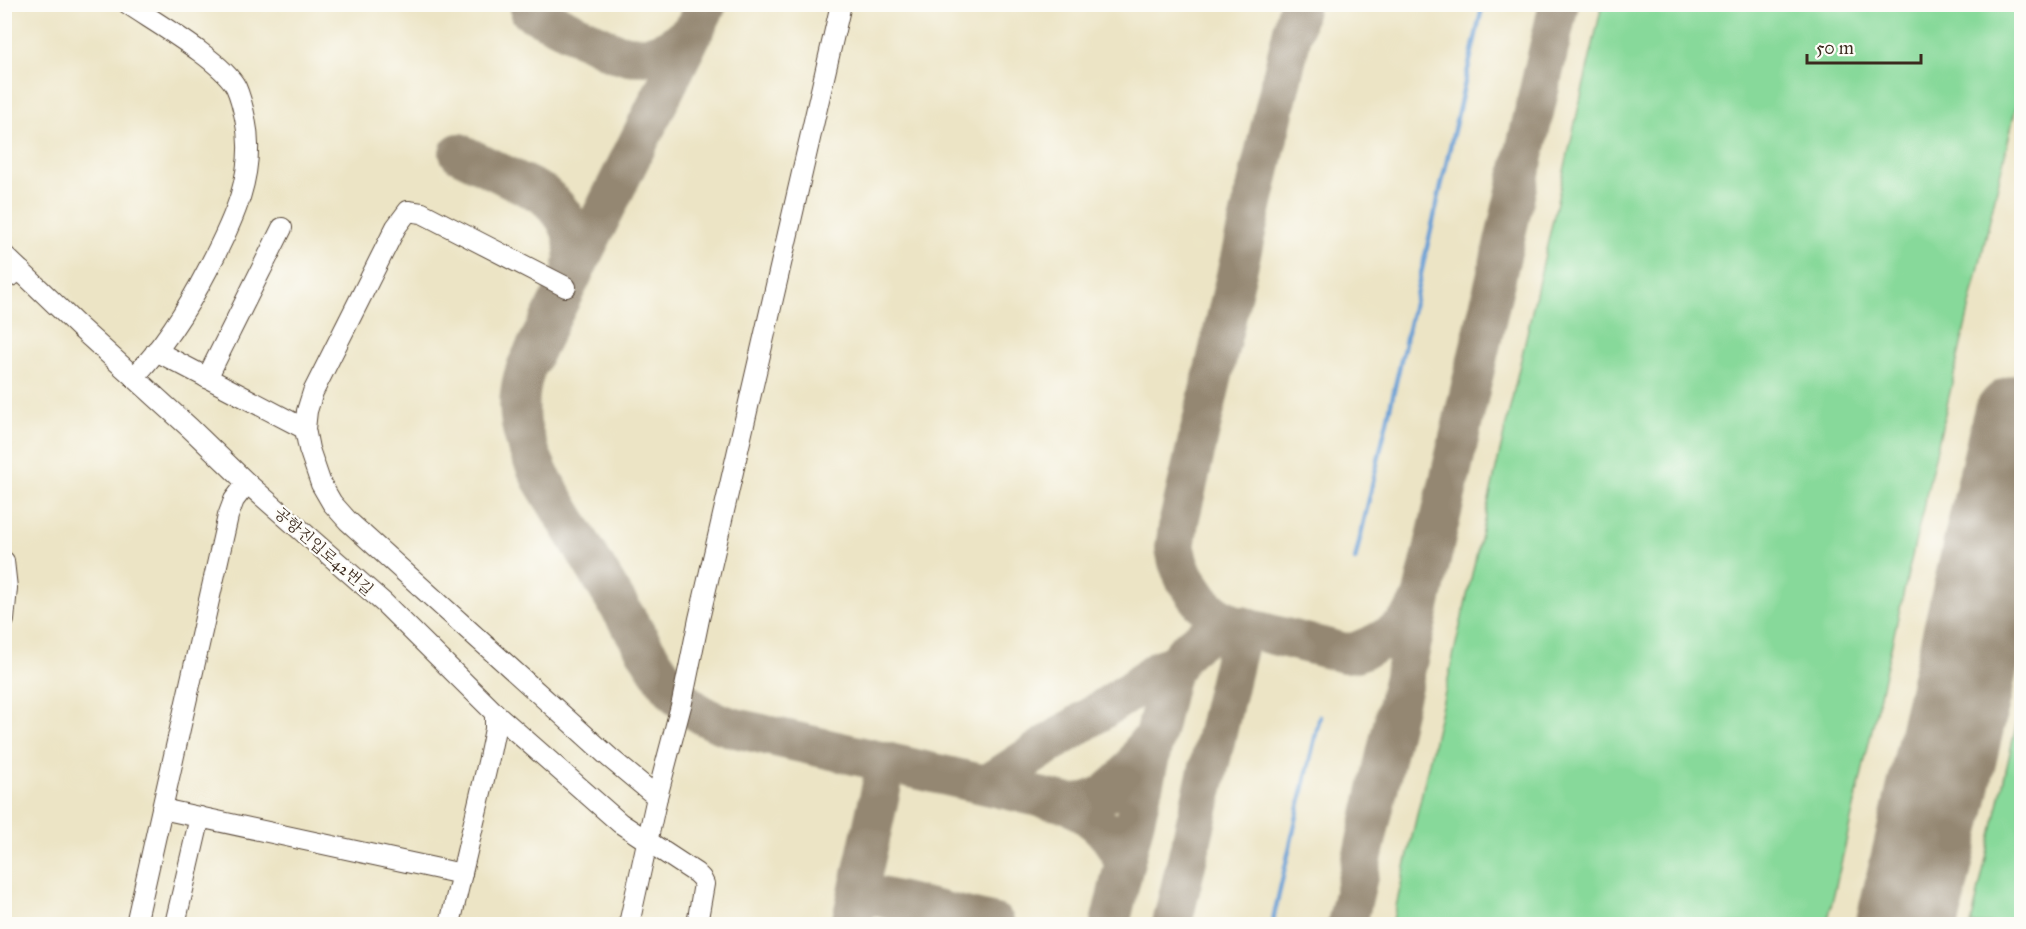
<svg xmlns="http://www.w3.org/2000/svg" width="2026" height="929" font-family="'IM FELL Great Primer','Noto Serif KR',serif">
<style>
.green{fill:#87d99a;stroke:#61825c;stroke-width:1.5}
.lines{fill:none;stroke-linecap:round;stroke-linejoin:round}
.stream{stroke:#669ed4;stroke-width:4.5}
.taxiway{stroke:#948772;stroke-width:40}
.runway{stroke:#948772;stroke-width:102}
.minor-casing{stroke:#564637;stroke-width:22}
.minor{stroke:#fff;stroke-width:20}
.labels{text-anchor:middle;stroke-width:4.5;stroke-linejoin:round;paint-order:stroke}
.street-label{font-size:16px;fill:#3b2a1e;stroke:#fdfcf7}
</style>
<rect width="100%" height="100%" fill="#fdfcf7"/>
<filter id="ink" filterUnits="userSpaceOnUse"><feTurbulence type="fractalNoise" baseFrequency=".0167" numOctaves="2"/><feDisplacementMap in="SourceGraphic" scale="12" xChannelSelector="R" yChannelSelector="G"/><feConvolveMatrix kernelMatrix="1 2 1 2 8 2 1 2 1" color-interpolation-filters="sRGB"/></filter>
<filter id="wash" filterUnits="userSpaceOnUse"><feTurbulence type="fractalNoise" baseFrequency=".008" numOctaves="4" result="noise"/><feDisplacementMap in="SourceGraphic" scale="24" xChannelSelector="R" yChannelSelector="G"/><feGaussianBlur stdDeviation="1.35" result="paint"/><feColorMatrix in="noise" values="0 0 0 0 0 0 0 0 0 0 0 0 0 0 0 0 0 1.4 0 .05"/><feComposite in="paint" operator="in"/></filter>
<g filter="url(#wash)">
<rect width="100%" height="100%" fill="#ece4c5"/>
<!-- green -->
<g class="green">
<polygon points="1602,5 2021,5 2021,85 1827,924 1392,924"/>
<polygon points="2021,704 2021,924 1971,924"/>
</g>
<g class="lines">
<!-- stream -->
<g class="stream">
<polyline points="1355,560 1483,4"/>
<polyline points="1272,924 1320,716"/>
</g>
<!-- taxiway -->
<g class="taxiway">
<path d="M707 4 526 368C511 411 523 439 541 478L653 662C674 695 691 715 731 727L1070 804"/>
<polyline points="1299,4 1179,521 1175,548 1178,562 1184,577 1201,602 1211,611 1234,625 1345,653 1356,652 1375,644 1401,629 1409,620 1420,602"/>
<path d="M530 11 614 52C648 62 671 52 695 28"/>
<path d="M459 153 543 194C570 217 580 239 571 275"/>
<polyline points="988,784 1126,694 1160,669 1176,664"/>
<path d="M1124 863C1114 835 1095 819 1070 804 1106 803 1130 776 1145 746"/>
<polyline points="859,892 995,924"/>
<polyline points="851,924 887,762"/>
<path d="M1110 924 1169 677C1181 648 1204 633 1234 625"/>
<polyline points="1172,924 1242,626"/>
<polyline points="1347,924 1559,4"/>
</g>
<!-- runway -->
<polyline class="runway" points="1907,924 2022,425"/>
</g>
</g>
<g filter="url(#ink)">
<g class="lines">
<!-- minor casing -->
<g class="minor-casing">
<g id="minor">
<path d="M128 4C156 23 221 60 236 87 240 96 243 108 245 118 257 173 233 221 208 269 188 308 165 345 134 377"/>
<polyline points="4,255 79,327 190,428 247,483 384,603 495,713 620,823 696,873 701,878 704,884 697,924"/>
<polyline points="4,279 21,271"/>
<polyline points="566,287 422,213 408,211 396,227 313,392 307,411 305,429 309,449 321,484 332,503 348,521 610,758 657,797"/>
<polyline points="156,351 305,429"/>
<polyline points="207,378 282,228"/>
<polyline points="4,561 7,588 4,620"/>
<polyline points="162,809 462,874"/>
<polyline points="136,924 228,516 234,500 247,483"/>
<polyline points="175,924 200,817"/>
<polyline points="450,924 489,758 495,729 495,713"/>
<polyline points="629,924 657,797 682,702 699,619 841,4"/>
</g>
</g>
<!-- minor -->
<use href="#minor" class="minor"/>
</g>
</g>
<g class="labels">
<!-- street labels -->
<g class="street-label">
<text transform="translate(324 551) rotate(41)" y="6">공항진입로42번길</text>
</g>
</g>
<!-- margin -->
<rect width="2026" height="929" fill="none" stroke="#fdfcf7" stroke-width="24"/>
<!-- scale -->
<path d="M1807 54v9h114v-9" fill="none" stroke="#3b2a1e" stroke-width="3"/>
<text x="1816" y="54" font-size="18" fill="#3b2a1e" stroke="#fdfcf7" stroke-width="4.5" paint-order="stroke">50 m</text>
</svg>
